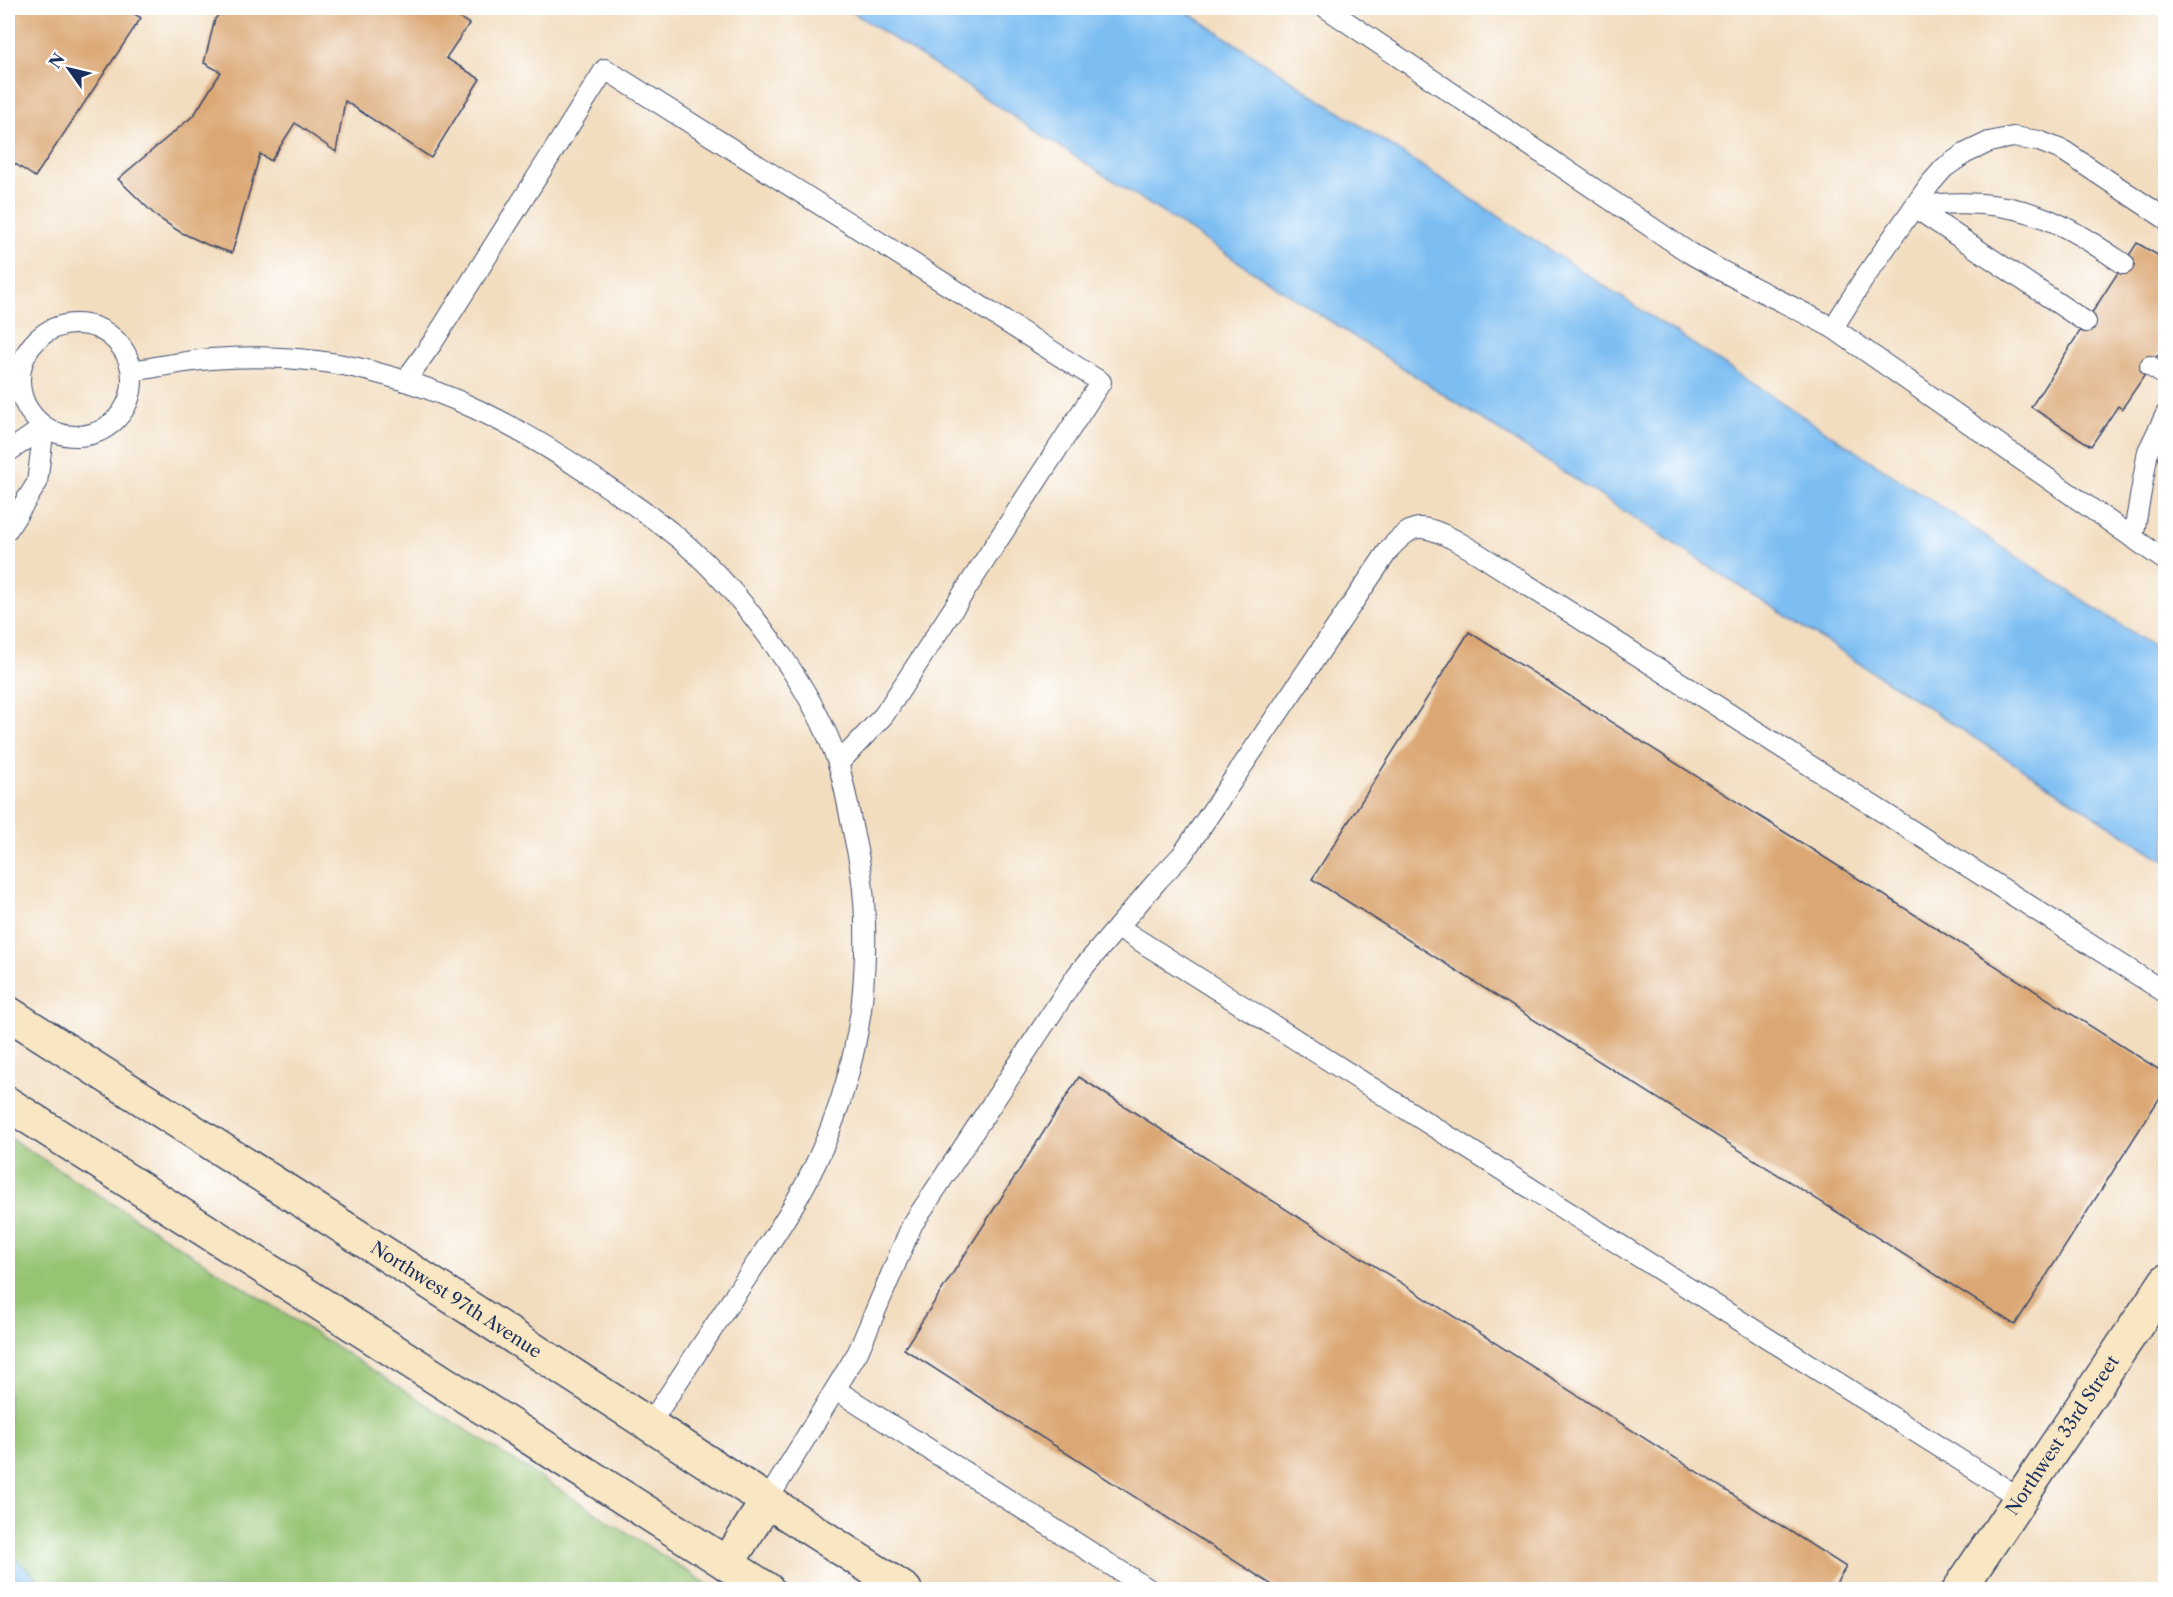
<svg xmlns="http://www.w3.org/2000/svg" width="2173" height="1597" font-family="'Libre Caslon Text',serif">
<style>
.green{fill:#96c473;stroke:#587a68;stroke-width:1.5}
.water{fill:#7dbef2;stroke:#4c76a8;stroke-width:1.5}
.building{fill:#dba874}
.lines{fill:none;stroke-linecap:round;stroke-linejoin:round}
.lane-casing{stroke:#3b496d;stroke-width:22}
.secondary-casing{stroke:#3b496d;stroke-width:36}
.lane{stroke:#fff;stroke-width:20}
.secondary{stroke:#f9e7c3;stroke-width:33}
.labels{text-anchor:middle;stroke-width:5;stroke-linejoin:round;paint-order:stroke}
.street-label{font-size:18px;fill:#1b2f5e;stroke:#fff}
</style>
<rect width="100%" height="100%" fill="#fff"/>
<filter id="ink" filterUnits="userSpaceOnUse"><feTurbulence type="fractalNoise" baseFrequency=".0167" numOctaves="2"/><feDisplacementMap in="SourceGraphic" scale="12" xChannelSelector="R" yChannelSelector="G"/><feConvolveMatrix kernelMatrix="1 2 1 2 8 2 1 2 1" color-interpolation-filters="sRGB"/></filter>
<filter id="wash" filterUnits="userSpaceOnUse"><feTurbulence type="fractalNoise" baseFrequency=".008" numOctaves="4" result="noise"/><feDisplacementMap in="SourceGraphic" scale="24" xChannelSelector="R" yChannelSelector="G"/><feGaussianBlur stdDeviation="1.35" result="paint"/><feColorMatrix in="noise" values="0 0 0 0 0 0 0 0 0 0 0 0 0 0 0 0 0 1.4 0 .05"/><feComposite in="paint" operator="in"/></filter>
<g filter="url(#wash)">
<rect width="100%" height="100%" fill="#f2ddbf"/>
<!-- green -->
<polygon class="green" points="8,1137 715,1589 8,1589"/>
<!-- water -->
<g class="water">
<polygon points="846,8 1181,8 2165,654 2165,861"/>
<polygon points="8,1552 40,1581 57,1589 8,1589"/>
</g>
<g id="blocks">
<!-- building -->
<g class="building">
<polygon points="8,8 125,8 141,18 35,177 8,159"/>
<polygon points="224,8 445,8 469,24 446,58 480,79 431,158 345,101 336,152 295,123 271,161 260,154 232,253 208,245 180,232 157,217 118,179 194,115 221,72 204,63 215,19"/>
<polygon points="2137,243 2166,260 2166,343 2122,409 2118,406 2091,446 2031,407"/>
<polygon points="1469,632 2166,1074 2166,1088 2015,1325 1312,879"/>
<polygon points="1079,1077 1846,1567 1832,1590 1280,1590 904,1349"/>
</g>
</g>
</g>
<g filter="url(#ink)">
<use href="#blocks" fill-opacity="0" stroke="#3b496d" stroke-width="1.5"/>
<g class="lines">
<!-- lane casing -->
<g class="lane-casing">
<g id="lane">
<path d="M1326 8 1688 252C1735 280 1785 302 1833 328L2166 561"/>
<path d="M1914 207C1958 200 2006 202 2047 219 2074 230 2100 248 2124 264"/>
<polyline points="1914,207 2086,322"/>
<circle cx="76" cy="380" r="56"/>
<polyline points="1833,328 1863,280 1930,184 1944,168 1964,154 1989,142 2013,137 2039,141 2064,151 2166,219"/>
<polyline points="2150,366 2166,376"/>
<path d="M132 371C158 367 185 361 211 359 264 355 319 358 370 371 452 391 524 430 593 477 624 498 655 518 683 542 742 593 814 689 838 763 844 783 848 805 852 826 855 841 859 857 861 873 867 914 866 959 862 1001 855 1063 835 1127 806 1183 785 1223 758 1260 733 1298 705 1340 677 1383 649 1425"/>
<polyline points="405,381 433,342 605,69 1101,382 884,715 838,764"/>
<polyline points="8,452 44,427 37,483 8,529"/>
<polyline points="2133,538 2148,451 2166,414"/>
<polyline points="1118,927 2020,1498"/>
<polyline points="836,1390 1150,1590"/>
<path d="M767 1501 858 1352 912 1225 1077 975 1158 880 1182 855 1390 548C1398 540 1408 528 1420 528 1443 528 1487 560 1507 572L2166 993"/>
</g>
</g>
<!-- secondary casing -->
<g class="secondary-casing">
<g id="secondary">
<path id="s1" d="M8 1013 429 1282 905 1590"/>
<polyline points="8,1104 768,1590"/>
<polyline points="727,1564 767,1501"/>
<path id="s2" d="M1959 1590 2166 1281"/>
</g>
</g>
<!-- lane -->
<use href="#lane" class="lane"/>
<!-- secondary -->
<use href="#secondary" class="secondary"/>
</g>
</g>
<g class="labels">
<!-- street labels -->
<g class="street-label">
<text dy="6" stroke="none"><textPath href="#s1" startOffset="532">Northwest 97th Avenue</textPath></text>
<text dy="6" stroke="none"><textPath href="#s2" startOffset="186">Northwest 33rd Street</textPath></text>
</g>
</g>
<!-- margin -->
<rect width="2173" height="1597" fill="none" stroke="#fff" stroke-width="30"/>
<!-- north arrow -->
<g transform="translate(69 69) rotate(304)" stroke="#ffffff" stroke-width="4.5" paint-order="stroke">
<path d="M0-4.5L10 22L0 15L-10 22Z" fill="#1b2f5e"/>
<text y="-9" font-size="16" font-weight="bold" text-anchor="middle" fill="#1b2f5e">N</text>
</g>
</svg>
